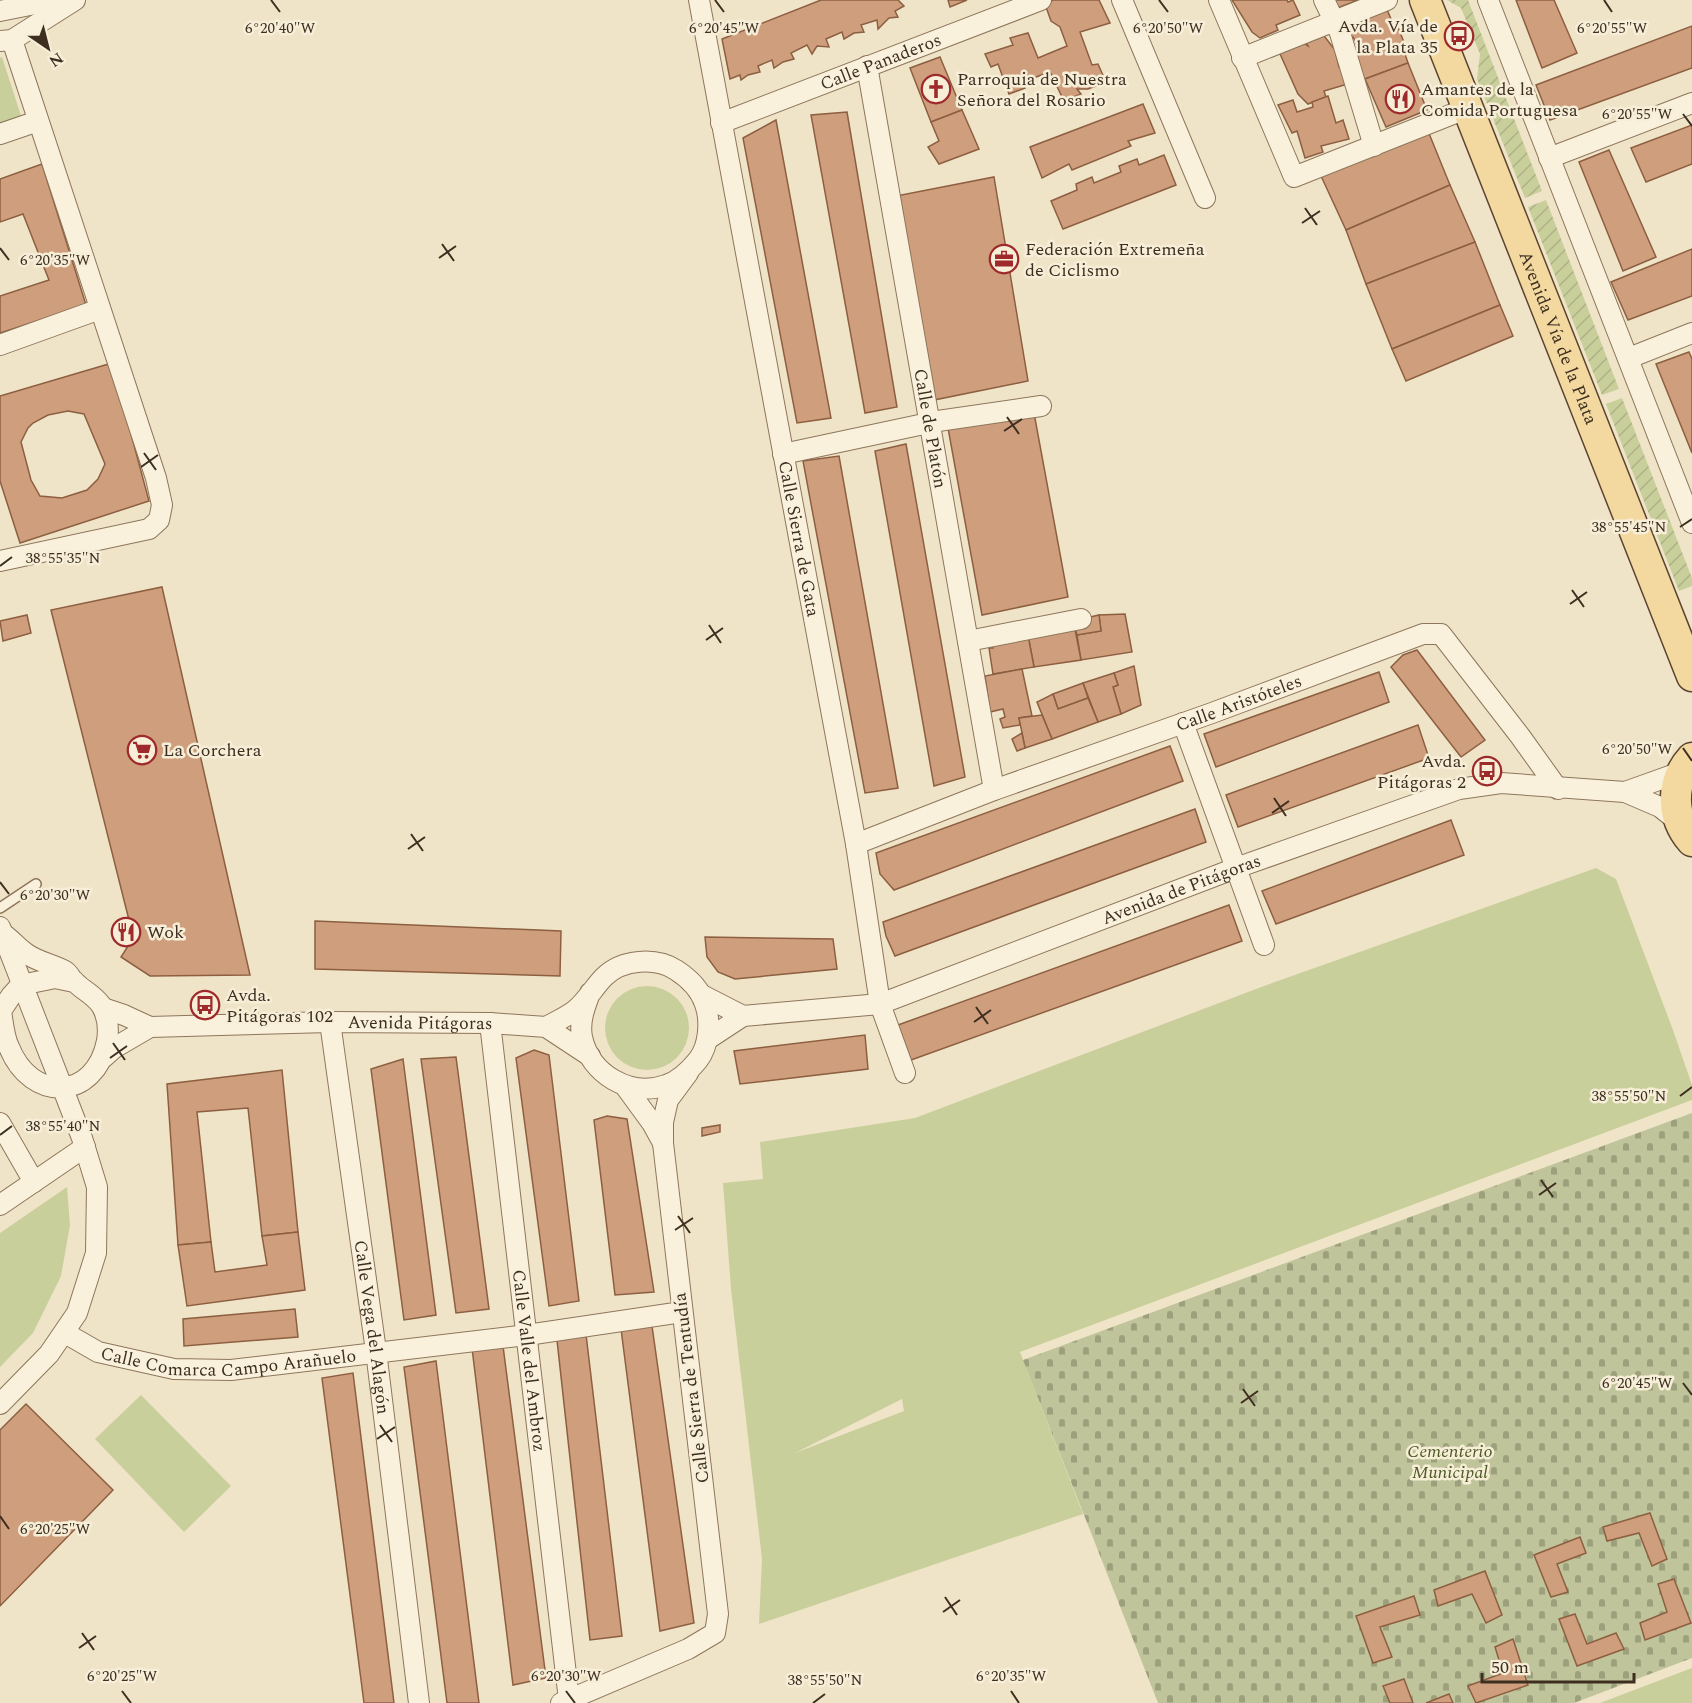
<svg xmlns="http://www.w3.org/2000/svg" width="1692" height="1703" font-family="Spectral,serif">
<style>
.green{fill:#c9cf9b;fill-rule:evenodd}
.cemetery{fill:url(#cemetery-stones)}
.garden{fill:url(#garden-furrows)}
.building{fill:#cf9f7d;stroke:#8d5f41;stroke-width:1.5;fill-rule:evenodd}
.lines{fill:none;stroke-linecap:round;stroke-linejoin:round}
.lane-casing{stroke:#8d765c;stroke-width:12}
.street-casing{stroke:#8d765c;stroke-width:22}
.primary-casing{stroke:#5b4430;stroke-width:33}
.lane{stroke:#faf1dc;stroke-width:9}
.street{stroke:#faf1dc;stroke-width:20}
.primary{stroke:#f3d9a0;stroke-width:30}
.ticks{fill:none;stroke:#3d2e20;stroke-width:2}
.labels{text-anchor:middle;stroke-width:5;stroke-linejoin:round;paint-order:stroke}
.poi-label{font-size:18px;fill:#3d2e20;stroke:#f7eed8;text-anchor:start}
.street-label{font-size:18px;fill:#3d2e20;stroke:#f7eed8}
.park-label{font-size:18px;font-style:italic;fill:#4d5a26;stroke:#f7eed8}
.ticks-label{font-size:15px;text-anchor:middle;fill:#3d2e20;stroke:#f7eed8;stroke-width:5;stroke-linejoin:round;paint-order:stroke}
</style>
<defs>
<pattern id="cemetery-stones" width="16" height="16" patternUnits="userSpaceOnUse" patternTransform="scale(1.5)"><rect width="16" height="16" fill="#bfc49a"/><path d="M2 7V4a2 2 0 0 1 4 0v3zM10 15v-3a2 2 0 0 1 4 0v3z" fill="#9ca07d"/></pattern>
<pattern id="garden-furrows" width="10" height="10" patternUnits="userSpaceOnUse" patternTransform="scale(1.5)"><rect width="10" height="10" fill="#c9cf9b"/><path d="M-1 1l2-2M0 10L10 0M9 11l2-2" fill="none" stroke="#aeb285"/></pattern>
</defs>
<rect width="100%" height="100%" fill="#f0e4c8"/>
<!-- green -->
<g class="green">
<polygon points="2,57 22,119 0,127 0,58"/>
<path d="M1596 868 1616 879 1673 1030 1692 1085V1100L1020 1352 1083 1514 759 1624 762 1559 731 1289 723 1183 763 1179 760 1142 915 1118 1264 986ZM902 1399 904 1411 795 1453Z"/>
<circle cx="647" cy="1028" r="42"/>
<polygon points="67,1187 70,1225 61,1276 33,1333 0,1367 0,1233"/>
<polygon points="141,1395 231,1486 184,1532 95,1439"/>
<polygon points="1692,1668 1692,1703 1600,1703"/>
</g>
<!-- cemetery -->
<polygon class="cemetery" points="1692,1113 1692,1658 1574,1703 1158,1703 1023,1360"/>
<!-- garden -->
<g class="garden">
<polygon points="1447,0 1468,0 1542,191 1525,198 1477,79 1480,54 1461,8"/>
<polygon points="1546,200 1619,389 1602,395 1528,207"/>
<polygon points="1622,398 1692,578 1692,586 1679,591 1606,404"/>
</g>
<!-- building -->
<g class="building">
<polygon points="821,0 898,0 904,6 895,11 898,17 889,18 878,29 877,20 861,25 864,32 854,33 844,39 842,32 826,39 829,47 817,46 812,54 807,45 791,53 794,59 783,62 774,68 772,60 758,66 760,72 748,75 741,80 740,75 730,79 722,39"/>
<polygon points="948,0 967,0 950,7"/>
<polygon points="1053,0 1099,0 1110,23 1080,32 1092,65 1098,64 1106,82 1088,89 1077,89 1081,94 1064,101 1050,72 1022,82 1025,88 1009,94 998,64 991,67 985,54 1013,45 1010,38 1028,33 1038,58 1067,46 1060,27 1051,21 1045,4"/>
<polygon points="1232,0 1287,0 1288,2 1293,0 1300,15 1276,25 1278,30 1260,38 1252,32"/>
<polygon points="1330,0 1358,0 1335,9"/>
<polygon points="1383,0 1394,26 1397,25 1406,47 1403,48 1408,63 1365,79 1353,65 1350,55 1360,50 1353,37 1345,38 1334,15"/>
<polygon points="1516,0 1554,0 1577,53 1542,68"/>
<polygon points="1692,26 1692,68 1550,120 1536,85"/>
<polygon points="1318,28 1335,50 1339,67 1345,65 1351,83 1324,91 1326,97 1308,104 1298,94 1276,45 1294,37 1308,46 1302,34"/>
<polygon points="940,57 962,110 931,122 910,68"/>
<polygon points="1408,63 1427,110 1386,127 1365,79"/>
<polygon points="1328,96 1336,123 1343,120 1349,139 1321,146 1323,152 1305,158 1297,131 1292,133 1278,105 1293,100 1297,112 1313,107 1312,102"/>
<polygon points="1143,104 1155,133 1128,141 1131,146 1072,170 1069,164 1042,178 1030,147"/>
<polygon points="962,110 979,149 939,164 928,147 939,141 931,122"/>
<polygon points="847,112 897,407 865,413 811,115"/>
<polygon points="776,120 831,418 797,423 743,138"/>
<polygon points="1692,125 1692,164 1646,182 1631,148"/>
<polygon points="1428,131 1450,185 1346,230 1321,176"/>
<polygon points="1609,150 1656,257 1623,271 1579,162"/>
<polygon points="1164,155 1176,185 1063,229 1051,201 1077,190 1076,184 1092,177 1094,183 1121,172 1119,166 1137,159 1139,165"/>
<polygon points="42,164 86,305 0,333 0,296 49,280 23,214 0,222 0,179"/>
<polygon points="994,177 1028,381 934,400 896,196"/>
<polygon points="1450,185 1475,242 1366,284 1346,230"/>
<polygon points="1475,242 1500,305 1392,349 1366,284"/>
<polygon points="1692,249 1692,296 1628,320 1611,282"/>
<polygon points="1500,305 1513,336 1406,381 1392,349"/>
<polygon points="1689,352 1692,359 1692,453 1656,364"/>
<path d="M112 363 149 501 20 543 0 481V396ZM68 411 84 414 105 464 98 479 87 490 62 498 40 496 31 480 21 442 28 428 33 423 48 415Z"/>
<polygon points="1034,413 1068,597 982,615 948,428"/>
<polygon points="906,444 965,777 934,786 875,451"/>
<polygon points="839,456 898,788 865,793 803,461"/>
<polygon points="162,587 250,975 150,976 121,957 137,932 131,928 51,610"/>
<polygon points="1125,614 1132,652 1081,660 1077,635 1101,631 1099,615"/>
<polygon points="27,615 31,633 3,641 0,621"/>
<polygon points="1099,615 1101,631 1077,635 1073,621"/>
<polygon points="1074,624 1081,660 1034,667 1027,630"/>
<polygon points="1027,630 1034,667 993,674 989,648 993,648 992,637"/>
<polygon points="1417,650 1485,740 1461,757 1391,667 1403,655"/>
<polygon points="1134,666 1141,705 1121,714 1113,687 1118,685 1114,673"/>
<polygon points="1022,669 1032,716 1019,718 1020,725 1003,728 1000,719 1005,717 1003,709 990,712 985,676"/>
<polygon points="1379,672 1389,702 1216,767 1204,734"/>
<polygon points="1114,673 1118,685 1113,687 1121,714 1098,722 1083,683"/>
<polygon points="1083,683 1088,698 1058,709 1053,694"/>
<polygon points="1053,694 1058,709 1088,698 1098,722 1052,739 1037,702"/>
<polygon points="1042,715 1052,739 1025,748 1019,718"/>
<polygon points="1418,725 1429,758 1238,827 1226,795"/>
<polygon points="1022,733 1025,748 1017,751 1012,739"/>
<polygon points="1170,746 1183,781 894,890 880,874 876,853"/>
<polygon points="1195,809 1206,842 895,956 886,936 883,922"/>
<polygon points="1451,820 1464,855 1276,924 1262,891"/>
<polygon points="1229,905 1242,941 911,1060 898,1025"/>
<polygon points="315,921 561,931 560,976 315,969"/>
<polygon points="705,937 833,939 837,969 735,979 718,972 707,957"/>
<polygon points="865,1035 868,1069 740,1084 734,1051"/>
<polygon points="534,1050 549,1055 579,1301 549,1306 516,1058"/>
<polygon points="456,1057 489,1309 456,1313 421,1059"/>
<polygon points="403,1059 436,1315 404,1320 371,1069"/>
<polygon points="282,1070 298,1232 262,1236 248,1108 197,1112 211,1242 178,1245 167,1084"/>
<polygon points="607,1116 627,1119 654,1292 615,1295 594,1120"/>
<polygon points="720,1125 720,1132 702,1136 702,1128"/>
<polygon points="298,1232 305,1290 187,1306 178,1245 211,1242 215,1272 267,1265 262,1236"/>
<polygon points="295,1309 298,1337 184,1346 183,1319"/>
<polygon points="585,1326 622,1636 590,1640 556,1331"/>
<polygon points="652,1326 694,1623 660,1631 621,1329"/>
<polygon points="503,1346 546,1678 513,1685 472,1348"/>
<polygon points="436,1361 479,1703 447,1703 404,1367"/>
<polygon points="353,1373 394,1703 364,1703 322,1378"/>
<polygon points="26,1404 113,1490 0,1606 0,1430"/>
<polygon points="1650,1513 1667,1559 1652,1566 1639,1533 1607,1541 1603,1527"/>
<polygon points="1580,1537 1586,1553 1557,1564 1568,1592 1551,1597 1534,1555"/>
<polygon points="1485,1571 1502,1615 1486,1623 1472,1594 1438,1606 1434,1590"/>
<polygon points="1674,1579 1691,1623 1645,1640 1640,1623 1667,1612 1658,1584"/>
<polygon points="1414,1596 1420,1615 1380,1627 1392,1657 1373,1663 1356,1616"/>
<polygon points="1575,1614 1587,1644 1616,1633 1624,1649 1577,1666 1559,1619"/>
<polygon points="1513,1639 1528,1685 1476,1703 1468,1686 1503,1673 1495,1647"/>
<polygon points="1404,1679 1413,1703 1390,1703 1383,1686"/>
<polygon points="1449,1694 1453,1703 1426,1703"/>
</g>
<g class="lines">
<!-- lane casing -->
<g class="lane-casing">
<polyline id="lane" points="0,908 36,884"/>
</g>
<!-- street casing -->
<g class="street-casing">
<g id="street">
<path id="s1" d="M699 0 856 844 880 1004 905 1073"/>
<polyline points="1122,0 1205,198"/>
<polyline points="1219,0 1294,177 1468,108"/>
<polyline points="1324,0 1340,33 1374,146"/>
<polyline points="1488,0 1692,523"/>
<polyline points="0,11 55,0"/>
<polyline points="0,41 12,40 75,0"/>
<polyline points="1242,58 1387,0"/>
<path id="s2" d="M867 66 994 790"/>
<path id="s3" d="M721 123 1041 0"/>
<polyline points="0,134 38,121"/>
<polyline points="1549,158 1692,103"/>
<polyline points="0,345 100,309"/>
<polyline points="1629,358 1692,333"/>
<polyline points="783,454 938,421 1041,406"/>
<polyline points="0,561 149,529 159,520 162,505 156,478 12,40"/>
<polyline points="968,641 1081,619"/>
<polyline points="1183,723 1264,945"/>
<polyline points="1625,792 1681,772"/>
<path id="s4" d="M856 844 994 790 1212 713 1423 634H1441L1520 736 1558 789"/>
<polyline points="0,927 82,1138 97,1187 96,1253 77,1313 49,1354 0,1404"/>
<path d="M2 933C11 939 18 948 27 954 38 962 53 964 65 971 69 973 70 978 74 981 83 991 92 993 101 1005 108 1016 109 1028 107 1041 95 1101 31 1103 9 1047 4 1037 3 1023 1 1011L11 996 21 985 55 978 74 982"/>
<polyline points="702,995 743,1016"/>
<path id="s5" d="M103 1008 124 1015 150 1027 330 1022 490 1023 546 1027 590 1056"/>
<path id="s6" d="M330 1022 376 1351 419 1703"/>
<path id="s7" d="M490 1023 569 1700"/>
<path d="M546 1027C555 1022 566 1017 574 1011 586 1002 594 987 604 977 622 959 656 957 676 970 690 979 700 989 705 1004 711 1021 709 1046 698 1060 689 1071 679 1081 666 1085 630 1098 590 1074 582 1037 579 1021 585 1007 590 993"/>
<path id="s8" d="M708 1039 743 1016 880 1004 1236 868 1459 789 1501 783 1625 792 1660 807 1679 822"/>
<polyline points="104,1057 114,1048 150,1027"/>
<polyline points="625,1086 652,1123 663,1143"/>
<polyline points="0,1123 34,1182"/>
<polyline points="0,1205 85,1147"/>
<path id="s9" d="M65 1333 98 1352 174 1369 231 1370 527 1335 682 1312"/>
<polyline points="561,1703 688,1649 715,1633 718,1614 663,1143 663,1122 668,1100 688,1073"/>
</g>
</g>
<!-- primary casing -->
<g class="primary-casing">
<g id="primary">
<path id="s10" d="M1425 0 1692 676"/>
<path d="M1692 758C1670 782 1671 817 1692 841"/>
</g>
</g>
<!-- lane -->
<use href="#lane" class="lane"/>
<!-- street -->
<use href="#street" class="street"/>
<!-- primary -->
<use href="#primary" class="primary"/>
</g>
<!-- ticks -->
<path class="ticks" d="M271 0 280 12M715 0 724 12M1159 0 1168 12M1604 0 1612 12M1683 114 1692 126M1305 208 1317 225M1302 223 1320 211M442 244 454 261M0 248 9 260M439 258 456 246M1007 417 1019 434M1004 431 1022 419M144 453 156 470M141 467 158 455M1680 527 1692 519M0 566 12 557M1572 590 1584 607M1570 604 1587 592M709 625 721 643M706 640 723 628M1683 748 1692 761M1274 798 1286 816M1272 813 1289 801M411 834 423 851M408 849 425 837M0 882 9 894M976 1007 988 1024M974 1022 991 1010M113 1043 125 1060M110 1058 127 1046M1680 1096 1692 1087M0 1135 12 1126M1541 1180 1553 1197M1539 1195 1556 1183M678 1216 690 1233M675 1230 693 1218M1683 1383 1692 1395M1243 1389 1255 1406M1241 1403 1258 1391M380 1425 392 1442M377 1439 395 1427M0 1516 9 1529M945 1597 957 1615M943 1612 960 1600M82 1633 94 1650M79 1648 96 1636M122 1691 131 1703M566 1691 575 1703M1011 1691 1019 1703M813 1703 825 1694"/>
<!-- icons -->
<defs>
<g id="bus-ring" transform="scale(1.5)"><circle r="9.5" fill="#f7eed8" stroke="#9e2a2b" stroke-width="1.5"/><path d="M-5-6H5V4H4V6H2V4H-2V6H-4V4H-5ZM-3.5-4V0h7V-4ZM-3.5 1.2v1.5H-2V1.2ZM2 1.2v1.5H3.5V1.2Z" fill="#9e2a2b"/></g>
<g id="church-ring" transform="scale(1.5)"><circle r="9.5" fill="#f7eed8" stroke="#9e2a2b" stroke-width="1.5"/><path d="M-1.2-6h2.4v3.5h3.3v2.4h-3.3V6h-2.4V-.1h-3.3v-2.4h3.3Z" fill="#9e2a2b"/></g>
<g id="restaurant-ring" transform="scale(1.5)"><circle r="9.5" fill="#f7eed8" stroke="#9e2a2b" stroke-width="1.5"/><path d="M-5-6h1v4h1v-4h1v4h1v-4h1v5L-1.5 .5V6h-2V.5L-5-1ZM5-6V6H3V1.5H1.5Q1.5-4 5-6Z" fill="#9e2a2b"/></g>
<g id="office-ring" transform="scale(1.5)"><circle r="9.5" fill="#f7eed8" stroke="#9e2a2b" stroke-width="1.5"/><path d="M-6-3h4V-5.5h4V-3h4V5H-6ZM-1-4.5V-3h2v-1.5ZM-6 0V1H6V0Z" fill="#9e2a2b"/></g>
<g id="supermarket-ring" transform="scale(1.5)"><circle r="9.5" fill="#f7eed8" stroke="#9e2a2b" stroke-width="1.5"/><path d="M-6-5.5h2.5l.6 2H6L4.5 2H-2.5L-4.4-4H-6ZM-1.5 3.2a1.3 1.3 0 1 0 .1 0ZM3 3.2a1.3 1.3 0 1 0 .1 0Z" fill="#9e2a2b"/></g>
</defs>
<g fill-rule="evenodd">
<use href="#bus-ring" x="1459" y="36"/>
<use href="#church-ring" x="936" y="89"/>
<use href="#restaurant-ring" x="1400" y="99"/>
<use href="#office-ring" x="1004" y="259"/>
<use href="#supermarket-ring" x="142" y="750"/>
<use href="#bus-ring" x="1487" y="771"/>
<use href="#restaurant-ring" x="126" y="932"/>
<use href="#bus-ring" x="205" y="1005"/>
</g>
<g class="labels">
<!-- poi labels -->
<g class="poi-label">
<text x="1438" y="32" text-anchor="end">Avda. Vía de<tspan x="1438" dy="21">la Plata 35</tspan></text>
<text x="957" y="85">Parroquia de Nuestra<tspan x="957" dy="21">Señora del Rosario</tspan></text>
<text x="1421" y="95">Amantes de la<tspan x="1421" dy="21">Comida Portuguesa</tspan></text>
<text x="1025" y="255">Federación Extremeña<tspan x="1025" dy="21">de Ciclismo</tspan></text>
<text x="163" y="756">La Corchera</text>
<text x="1466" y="767" text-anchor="end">Avda.<tspan x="1466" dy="21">Pitágoras 2</tspan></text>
<text x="147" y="938">Wok</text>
<text x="226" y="1001">Avda.<tspan x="226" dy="21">Pitágoras 102</tspan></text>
</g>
<!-- street labels -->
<g class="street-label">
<text dy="6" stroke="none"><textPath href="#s3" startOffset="171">Calle Panaderos</textPath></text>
<text dy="6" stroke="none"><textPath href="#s10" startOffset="363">Avenida Vía de la Plata</textPath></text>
<text dy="6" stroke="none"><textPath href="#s2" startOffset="368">Calle de Platón</textPath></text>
<text dy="6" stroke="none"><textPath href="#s1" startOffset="548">Calle Sierra de Gata</textPath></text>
<text dy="6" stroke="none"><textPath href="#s4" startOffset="408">Calle Aristóteles</textPath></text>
<text dy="6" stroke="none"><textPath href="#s8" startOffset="502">Avenida de Pitágoras</textPath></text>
<text dy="6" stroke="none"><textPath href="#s5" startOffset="321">Avenida Pitágoras</textPath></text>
<text dy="6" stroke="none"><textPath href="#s6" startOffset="308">Calle Vega del Alagón</textPath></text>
<text dy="6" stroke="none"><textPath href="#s9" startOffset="170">Calle Comarca Campo Arañuelo</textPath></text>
<text dy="6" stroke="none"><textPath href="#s7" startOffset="340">Calle Valle del Ambroz</textPath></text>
<text transform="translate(691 1388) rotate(-97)" y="6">Calle Sierra de Tentudía</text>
</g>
<!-- park labels -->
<g class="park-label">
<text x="1450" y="1457">Cementerio<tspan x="1450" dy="21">Municipal</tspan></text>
</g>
</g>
<g class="ticks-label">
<text x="1612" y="33">6°20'55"W</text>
<text x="280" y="33">6°20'40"W</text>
<text x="724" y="33">6°20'45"W</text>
<text x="1168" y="33">6°20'50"W</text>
<text x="1637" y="119">6°20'55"W</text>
<text x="55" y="265">6°20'35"W</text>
<text x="1629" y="532">38°55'45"N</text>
<text x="63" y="563">38°55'35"N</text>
<text x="1637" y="754">6°20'50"W</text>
<text x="55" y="900">6°20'30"W</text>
<text x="1629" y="1101">38°55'50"N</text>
<text x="63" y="1131">38°55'40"N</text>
<text x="1637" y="1388">6°20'45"W</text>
<text x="55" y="1534">6°20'25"W</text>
<text x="122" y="1681">6°20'25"W</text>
<text x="566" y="1681">6°20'30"W</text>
<text x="1011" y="1681">6°20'35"W</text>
<text x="825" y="1685">38°55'50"N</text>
</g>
<!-- north arrow -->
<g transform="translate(48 48) rotate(145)" stroke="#f7eed8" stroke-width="4.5" paint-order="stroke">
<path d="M0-4.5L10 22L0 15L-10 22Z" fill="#3d2e20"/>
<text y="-9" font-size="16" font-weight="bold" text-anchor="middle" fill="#3d2e20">N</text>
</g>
<!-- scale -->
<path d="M1482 1673v9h152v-9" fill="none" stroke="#3d2e20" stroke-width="3"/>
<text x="1491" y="1673" font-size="18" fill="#3d2e20" stroke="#f7eed8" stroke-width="4.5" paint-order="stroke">50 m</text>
</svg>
